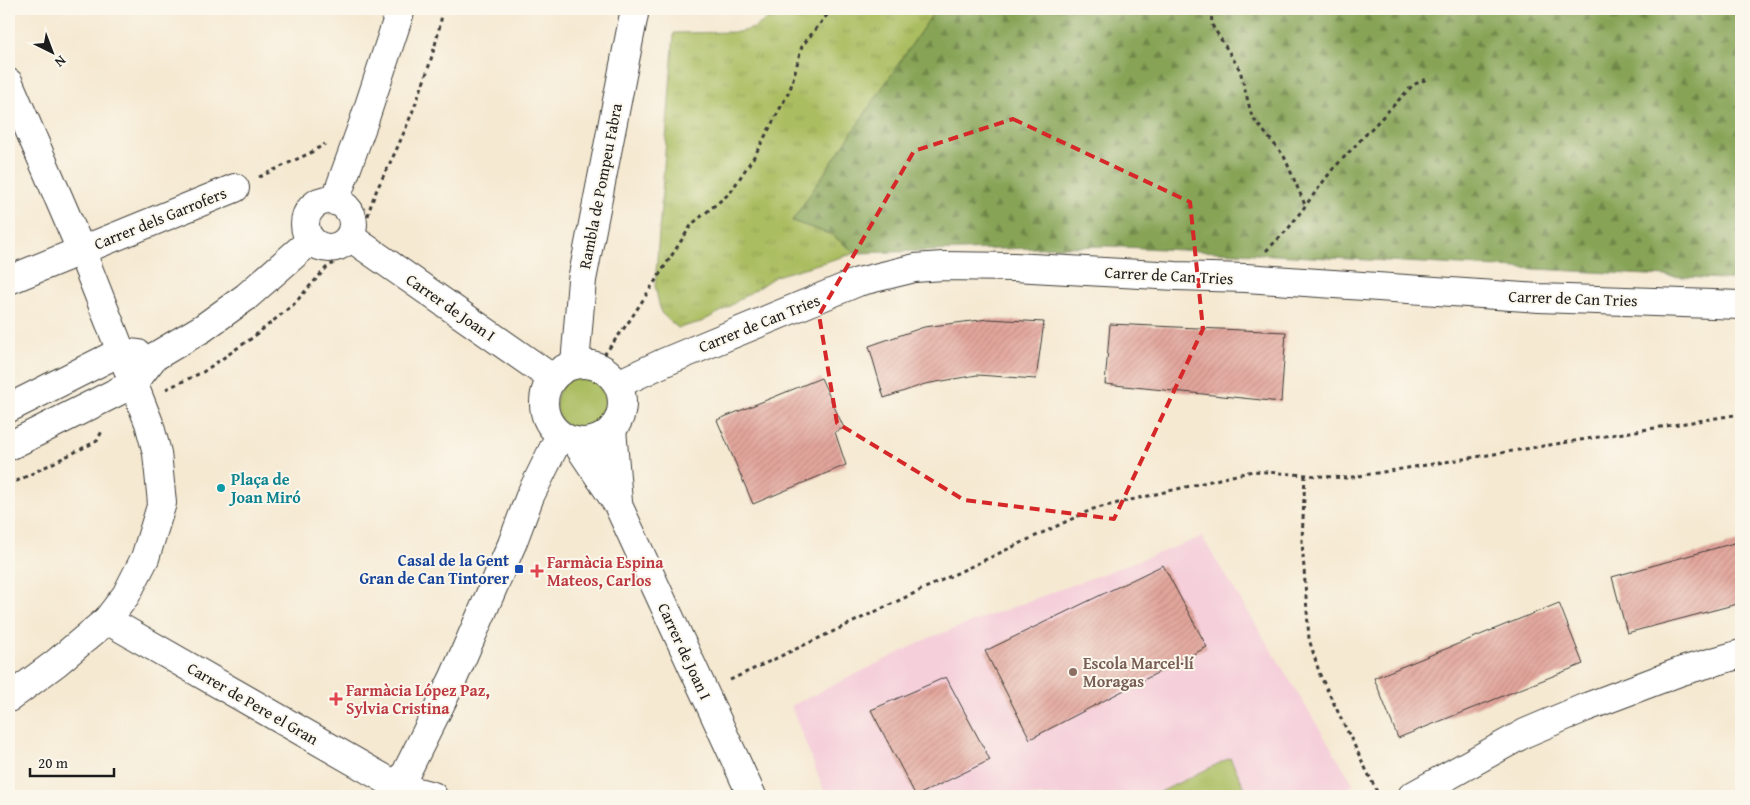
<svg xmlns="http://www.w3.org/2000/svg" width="1750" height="805" font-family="'Gentium Book Plus',serif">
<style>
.built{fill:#f5cfda}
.grass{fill:url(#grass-tufts);stroke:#636c3e}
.forest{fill:url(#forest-firs);stroke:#52603a}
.green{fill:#aabd61;stroke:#636c3e}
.building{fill:url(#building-hatch)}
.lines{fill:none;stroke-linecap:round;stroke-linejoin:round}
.street-casing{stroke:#3d3b37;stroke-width:30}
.path{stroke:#3d3b37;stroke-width:3;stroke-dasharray:4 4;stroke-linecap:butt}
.street{stroke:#fff;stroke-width:28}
.marked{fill:none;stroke:#d62828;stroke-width:4;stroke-dasharray:10 6;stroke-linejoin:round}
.culture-dot{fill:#0f9aa8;stroke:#fbf7ec;stroke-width:2}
.transit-dot{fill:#1a4fb4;stroke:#fbf7ec;stroke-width:2}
.health-dot{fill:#e0444e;stroke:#fbf7ec;stroke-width:2}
.education-dot{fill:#8d6e63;stroke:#fbf7ec;stroke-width:2}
.labels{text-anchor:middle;stroke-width:4;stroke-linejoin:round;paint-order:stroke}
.street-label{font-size:16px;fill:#1c1c1c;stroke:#fbf7ec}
.culture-label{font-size:16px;font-weight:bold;fill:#0d838f;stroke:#fbf7ec;text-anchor:start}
.transit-label{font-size:16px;font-weight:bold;fill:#164399;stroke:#fbf7ec;text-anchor:end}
.health-label{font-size:16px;font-weight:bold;fill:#be3a42;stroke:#fbf7ec;text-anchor:start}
.education-label{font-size:16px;font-weight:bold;fill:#785e54;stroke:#fbf7ec;text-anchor:start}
</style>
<defs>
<pattern id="grass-tufts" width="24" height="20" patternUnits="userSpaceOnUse" patternTransform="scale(1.25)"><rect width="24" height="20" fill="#aabd61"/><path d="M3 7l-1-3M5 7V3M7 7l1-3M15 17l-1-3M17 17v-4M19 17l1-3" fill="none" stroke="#92a254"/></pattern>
<pattern id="forest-firs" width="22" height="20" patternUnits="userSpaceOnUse" patternTransform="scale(1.25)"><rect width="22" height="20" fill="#87a457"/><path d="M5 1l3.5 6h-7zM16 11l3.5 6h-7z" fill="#6e8547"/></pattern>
<pattern id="building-hatch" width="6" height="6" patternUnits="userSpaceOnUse" patternTransform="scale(1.25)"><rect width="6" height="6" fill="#e2a59b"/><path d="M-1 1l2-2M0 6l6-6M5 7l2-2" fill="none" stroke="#c18d85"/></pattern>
</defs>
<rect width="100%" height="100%" fill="#fbf7ec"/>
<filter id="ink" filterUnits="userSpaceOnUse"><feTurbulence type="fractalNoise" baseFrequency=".02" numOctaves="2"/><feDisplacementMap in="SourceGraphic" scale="10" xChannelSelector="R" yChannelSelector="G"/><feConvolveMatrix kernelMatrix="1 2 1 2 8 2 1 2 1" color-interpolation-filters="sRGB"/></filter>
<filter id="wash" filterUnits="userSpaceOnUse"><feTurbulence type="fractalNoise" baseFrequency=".0096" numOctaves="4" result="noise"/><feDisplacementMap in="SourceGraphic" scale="20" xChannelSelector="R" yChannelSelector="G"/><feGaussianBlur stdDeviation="1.12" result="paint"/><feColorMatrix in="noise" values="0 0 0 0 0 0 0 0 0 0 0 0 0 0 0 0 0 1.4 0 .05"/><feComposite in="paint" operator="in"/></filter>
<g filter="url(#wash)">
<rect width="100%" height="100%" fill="#f5e9d2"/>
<!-- built -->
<polygon class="built" points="1202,537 1354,785 1335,796 826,796 791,706 929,638"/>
<!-- grass -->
<polygon class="grass" points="782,9 936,9 792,221 832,235 856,253 776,276 722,311 701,322 678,328 661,313 655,286 674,33 739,32 754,28"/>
<!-- forest -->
<polygon class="forest" points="936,9 1741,9 1741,280 1106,246 856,253 832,235 792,221"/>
<!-- green -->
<g class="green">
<circle cx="584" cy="404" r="28"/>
<polygon points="1230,758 1249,796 1152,796"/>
</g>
<g id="blocks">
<!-- building -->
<g class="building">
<polygon points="988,319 1044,322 1036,379 977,375 925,384 884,398 869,346 924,327"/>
<polygon points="1110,324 1286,332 1281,402 1105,384"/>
<polygon points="821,378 844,428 835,432 846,465 753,504 717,420"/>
<polygon points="1741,541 1741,603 1627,633 1612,577"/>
<polygon points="1163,565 1207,647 1030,739 985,651"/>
<polygon points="1559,603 1583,664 1398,738 1374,678"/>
<polygon points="946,677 990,760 916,796 871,710"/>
</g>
</g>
</g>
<g filter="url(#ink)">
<use href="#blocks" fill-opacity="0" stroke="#3d3b37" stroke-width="1"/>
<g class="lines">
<!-- street casing -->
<g class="street-casing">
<g id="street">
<polyline points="9,83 81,250 149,423 157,453 162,503 145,558 126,595 107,620 56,663 9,698"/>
<circle cx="329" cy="224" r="24"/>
<polyline points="335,201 364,121 401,9"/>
<polyline points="350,237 552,378"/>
<polyline points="9,280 235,188"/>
<polyline points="575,364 582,280 635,9"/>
<circle cx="583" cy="403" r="39"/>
<polyline points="618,384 665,362 858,282 915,268 943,266 1014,267 1176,276 1246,278 1539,298 1741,305"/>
<polyline points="9,408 120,352 138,354"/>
<polyline points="612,429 618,502"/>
<polyline points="575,441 618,505 752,796"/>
<polyline points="9,446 133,384 154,357 203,328 246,297 311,240"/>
<polyline points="107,620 399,787 433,796"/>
<polyline points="392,796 399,787 453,679 512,544 530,496 560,435"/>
<polyline points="1412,796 1525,733 1584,708 1682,671 1741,654"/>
</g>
</g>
<!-- path -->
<g class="path">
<polyline points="1211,9 1212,25 1240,70 1252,117 1284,156 1305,205"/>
<polyline points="259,177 310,153 325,144"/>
<path d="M368 216C373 192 388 169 398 146 417 103 435 56 443 9"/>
<polyline points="1266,251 1288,229 1332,170 1413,85 1429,78"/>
<polyline points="604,355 630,320 692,224 730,193 755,155 790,90 802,46 832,9"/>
<polyline points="166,389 203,372 252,338 294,304 326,268 337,261"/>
<polyline points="1305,475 1302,541 1309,639 1320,675 1379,796"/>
<polyline points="9,485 97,441 102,431"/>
<polyline points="730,680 1093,509 1253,471 1346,478 1741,414"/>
</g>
<!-- street -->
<use href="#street" class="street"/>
</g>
</g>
<!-- marked area -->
<path class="marked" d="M1013 119 1190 202 1203 329 1114 519 964 500 837 423 819 315 914 151Z"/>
<!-- markers -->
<circle class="culture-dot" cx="221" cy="488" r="5"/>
<rect class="transit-dot" x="514" y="564" width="10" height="10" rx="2.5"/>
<g class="health-dot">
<path d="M534.5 563.5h5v5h5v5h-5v5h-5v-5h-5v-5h5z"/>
<path d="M333.5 691.5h5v5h5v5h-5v5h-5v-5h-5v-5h5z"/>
</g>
<circle class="education-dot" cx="1073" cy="672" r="5"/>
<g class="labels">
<!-- street labels -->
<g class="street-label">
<text transform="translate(600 186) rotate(-79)" y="6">Rambla de Pompeu Fabra</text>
<text transform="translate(160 218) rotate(-22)" y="6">Carrer dels Garrofers</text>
<text transform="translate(1169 275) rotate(3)" y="6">Carrer de Can Tries</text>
<text transform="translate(1573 298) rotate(2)" y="6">Carrer de Can Tries</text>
<text transform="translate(451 307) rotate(35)" y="6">Carrer de Joan I</text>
<text transform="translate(759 323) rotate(-22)" y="6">Carrer de Can Tries</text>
<text transform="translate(685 651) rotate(65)" y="6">Carrer de Joan I</text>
<text transform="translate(253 703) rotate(30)" y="6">Carrer de Pere el Gran</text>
</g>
<!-- culture labels -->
<g class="culture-label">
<text x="231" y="485">Plaça de<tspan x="231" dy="18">Joan Miró</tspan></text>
</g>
<!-- transit labels -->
<g class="transit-label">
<text x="509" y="566">Casal de la Gent<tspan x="509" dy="18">Gran de Can Tintorer</tspan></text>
</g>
<!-- health labels -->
<g class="health-label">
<text x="547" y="568">Farmàcia Espina<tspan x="547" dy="18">Mateos, Carlos</tspan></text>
<text x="346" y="696">Farmàcia López Paz,<tspan x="346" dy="18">Sylvia Cristina</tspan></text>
</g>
<!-- education labels -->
<g class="education-label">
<text x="1083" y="669">Escola Marcel·lí<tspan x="1083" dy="18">Moragas</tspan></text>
</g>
</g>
<!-- margin -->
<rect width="1750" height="805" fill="none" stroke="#fbf7ec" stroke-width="30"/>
<!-- north arrow -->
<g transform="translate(52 52) rotate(138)" stroke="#fbf7ec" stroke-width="4" paint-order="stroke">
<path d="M0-4L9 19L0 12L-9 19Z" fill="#1c1c1c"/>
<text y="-8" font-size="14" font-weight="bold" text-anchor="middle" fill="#1c1c1c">N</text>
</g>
<!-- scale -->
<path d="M30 768v8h84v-8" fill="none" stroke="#1c1c1c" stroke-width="2.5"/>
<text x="38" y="768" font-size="15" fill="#1c1c1c" stroke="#fbf7ec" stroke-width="4" paint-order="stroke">20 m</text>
</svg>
